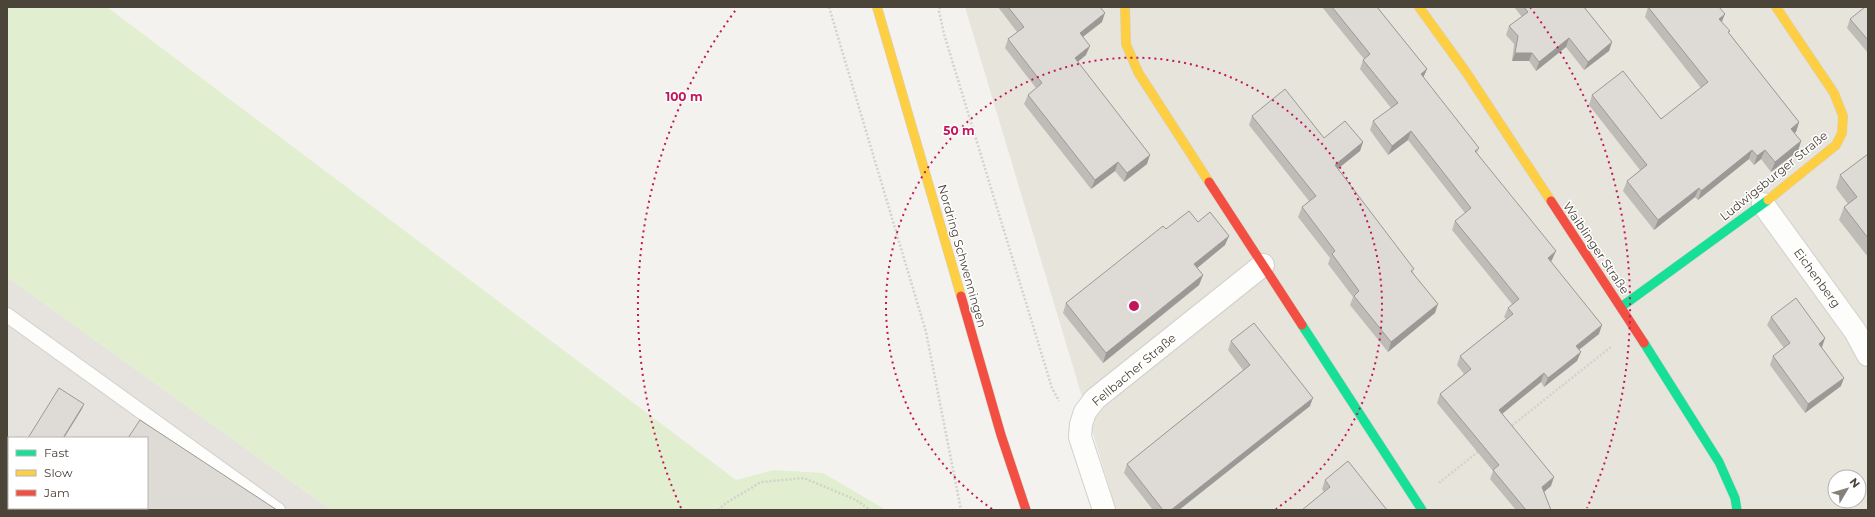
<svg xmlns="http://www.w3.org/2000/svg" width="1875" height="517" font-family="Montserrat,sans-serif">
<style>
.residential{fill:#e7e4dc;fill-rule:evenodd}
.industrial{fill:#e6e2de;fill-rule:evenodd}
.green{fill:#e1eecf}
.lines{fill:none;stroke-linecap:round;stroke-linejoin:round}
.lane-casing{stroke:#d2d0cb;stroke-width:16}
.street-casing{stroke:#d2d0cb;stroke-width:24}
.fast-casing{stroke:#d3cfc5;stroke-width:10}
.slow-casing{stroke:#d3cfc5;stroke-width:10}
.jam-casing{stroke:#d3cfc5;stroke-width:10}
.path{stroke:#d3d2cc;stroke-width:2.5;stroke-dasharray:2 2;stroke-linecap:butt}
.lane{stroke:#fdfdfc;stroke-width:14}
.street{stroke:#fdfdfc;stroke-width:22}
.fast{stroke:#16e098;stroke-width:9}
.slow{stroke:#ffcf43;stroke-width:9}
.jam{stroke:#f24e42;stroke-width:9}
.wall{fill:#bfbcb8}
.shaded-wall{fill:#9b9996}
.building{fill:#dedbd6;stroke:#9b9996}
.ring{fill:none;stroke:#c2185b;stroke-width:2;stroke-dasharray:2 4}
.labels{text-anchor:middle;stroke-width:3;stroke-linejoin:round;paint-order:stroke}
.street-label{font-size:12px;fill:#4b4439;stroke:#fff}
.centre{fill:#c2185b;stroke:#fff;stroke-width:2}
.ring-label{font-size:12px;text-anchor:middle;font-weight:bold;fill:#c2185b;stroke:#fff;stroke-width:3;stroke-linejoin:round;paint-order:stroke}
</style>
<rect width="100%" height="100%" fill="#f4f2ee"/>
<!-- residential -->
<path class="residential" d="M965 7H1868V510H1116ZM1835 477H1859V501H1835Z"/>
<!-- industrial -->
<path class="industrial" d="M7 277 331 510H7ZM9 438H147V508H9Z"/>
<!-- green -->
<polygon class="green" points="7,7 107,7 736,480 773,470 823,473 886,510 331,510 7,277"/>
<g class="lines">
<!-- lane casing -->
<g class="lane-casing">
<polyline id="lane" points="7,315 278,510"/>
</g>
<!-- street casing -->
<g class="street-casing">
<g id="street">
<polyline points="1763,204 1855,331 1868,355"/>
<polyline points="1104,510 1080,437 1081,424 1085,412 1095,399 1263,265"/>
</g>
</g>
<!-- fast casing -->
<g class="fast-casing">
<g id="fast">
<polyline points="1621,307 1768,200"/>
<polyline points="1302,325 1422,510"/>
<polyline points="1644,343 1719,462 1735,498 1737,510"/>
</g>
</g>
<!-- slow casing -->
<g class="slow-casing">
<g id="slow">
<polyline points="877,7 961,296"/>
<polyline points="1125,7 1126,44 1138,72 1209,182"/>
<polyline points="1419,7 1466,72 1551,201"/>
<polyline points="1768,200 1836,145 1842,133 1843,116 1834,93 1776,7"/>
</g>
</g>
<!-- jam casing -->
<g class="jam-casing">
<g id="jam">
<polyline points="1209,182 1302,325"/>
<polyline points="1551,201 1644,343"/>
<polyline points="961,296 1001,435 1026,510"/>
</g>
</g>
<!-- path -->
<g class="path">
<polyline points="829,7 926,332 961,510"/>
<polyline points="940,7 939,11 944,34 1052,388 1059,401"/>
<polyline points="1509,428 1612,346"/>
<polyline points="1439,483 1480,450"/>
<polyline points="718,510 726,503 761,482 804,478 856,500 870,510"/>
</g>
<!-- lane -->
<use href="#lane" class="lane"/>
<!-- street -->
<use href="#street" class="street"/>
<!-- fast -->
<use href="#fast" class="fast"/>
<!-- slow -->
<use href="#slow" class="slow"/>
<!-- jam -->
<use href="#jam" class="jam"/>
</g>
<!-- wall -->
<g class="wall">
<polygon points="998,7 1100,7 1102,22 1083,37 1086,55 1078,62 1147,164 1124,182 1115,171 1091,189 1024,104 1028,95 1036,88 1005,48 1008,39 1017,32"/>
<polygon points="1322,7 1377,7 1427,69 1423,78 1479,148 1477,153 1552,260 1551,262 1599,334 1579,350 1577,361 1544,387 1541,382 1502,413 1551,486 1544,492 1551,510 1516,510 1490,479 1493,471 1437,403 1440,394 1464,374 1457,365 1460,356 1506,319 1504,317 1508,308 1512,304 1452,230 1455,221 1465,213 1408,140 1388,155 1370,130 1373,121 1391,108 1360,69 1363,60 1364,59"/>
<polygon points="1514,7 1584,7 1612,42 1609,51 1584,70 1566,47 1536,71 1529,61 1512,61 1514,44 1506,35 1509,26 1522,17"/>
<polygon points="1648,7 1722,22 1729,33 1799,122 1796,132 1794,133 1801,141 1798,151 1771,172 1761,159 1754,165 1749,159 1698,200 1695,197 1654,230 1623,191 1627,181 1640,170 1589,105 1592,95 1661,119 1701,88 1645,17"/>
<polygon points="1868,7 1868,53 1847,28 1850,19"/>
<polygon points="1252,116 1324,138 1363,142 1360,151 1338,169 1413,272 1435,313 1388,352 1350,305 1353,297 1328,264 1330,258 1298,217 1302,207 1309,201 1249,125"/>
<polygon points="1868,154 1868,257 1839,220 1844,207 1848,204 1836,188 1840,175"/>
<polygon points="1198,222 1225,245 1197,268 1203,275 1199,285 1103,363 1063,313 1066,303 1166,229"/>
<polygon points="1771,317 1825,338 1822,347 1841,386 1805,413 1770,365 1773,356 1784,348 1767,325"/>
<polygon points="1231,341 1310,406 1179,510 1153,510 1124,473 1127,464 1243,370 1228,350"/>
<polygon points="1325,480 1387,510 1324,492 1322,489"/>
<polygon points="107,508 147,508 277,510 110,510"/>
</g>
<!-- shaded-wall -->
<g class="shaded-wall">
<polygon points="1105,13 1102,22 1076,42 1080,33"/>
<polygon points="1725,14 1721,24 1719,19"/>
<polygon points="1569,38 1566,47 1536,71 1539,62"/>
<polygon points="1612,42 1609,51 1584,70 1588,62"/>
<polygon points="1090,46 1086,55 1071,67 1075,58"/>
<polygon points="1515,53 1532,53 1529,61 1512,61"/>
<polygon points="1427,69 1423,78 1421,74"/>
<polygon points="1799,122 1796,132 1787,138 1791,129"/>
<polygon points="1411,131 1408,140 1388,155 1392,146"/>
<polygon points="1801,141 1798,151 1771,172 1775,162"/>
<polygon points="1363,142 1360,151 1331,174 1335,165"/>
<polygon points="1752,150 1749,159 1698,200 1701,191"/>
<polygon points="1765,150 1761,159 1754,165 1757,156"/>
<polygon points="1150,155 1147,164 1124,182 1127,173"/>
<polygon points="1118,162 1115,171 1091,189 1095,180"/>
<polygon points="1699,188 1695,197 1654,230 1658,220"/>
<polygon points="1229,236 1225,245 1190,274 1194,264"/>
<polygon points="1556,251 1552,260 1544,267 1548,258"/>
<polygon points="1203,275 1199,285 1103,363 1106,353"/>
<polygon points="1438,304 1435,313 1388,352 1391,342"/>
<polygon points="1602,325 1599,334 1572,355 1576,346"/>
<polygon points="1825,338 1822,347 1816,352 1819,344"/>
<polygon points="1581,352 1577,361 1544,387 1548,378"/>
<polygon points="1544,373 1541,382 1496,419 1499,410"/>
<polygon points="1844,378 1841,386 1805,413 1808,404"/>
<polygon points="1313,398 1310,406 1179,510 1171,510"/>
<polygon points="84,404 82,409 64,438 63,438"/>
<polygon points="1554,477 1551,486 1539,496 1542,487"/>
</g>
<!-- building -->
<g class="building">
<polygon points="1008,7 1100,7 1105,13 1080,33 1090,46 1075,58 1150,155 1127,173 1118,162 1095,180 1028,95 1042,83 1008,39 1024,27"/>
<polygon points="1332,7 1377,7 1427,69 1421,74 1479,148 1475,151 1556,251 1548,258 1602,325 1576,346 1581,352 1548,378 1544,373 1499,410 1554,477 1542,487 1551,510 1526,510 1493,470 1499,465 1440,394 1471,369 1460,356 1513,314 1508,308 1519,299 1455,221 1471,208 1411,131 1392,146 1373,121 1398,103 1363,60 1370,54"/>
<polygon points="1524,7 1584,7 1612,42 1588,62 1569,38 1539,62 1532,53 1515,53 1518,36 1509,26 1528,12"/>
<polygon points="1648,7 1719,7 1725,14 1719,19 1730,31 1728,32 1799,122 1791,129 1801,141 1775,162 1765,150 1757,156 1752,150 1701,191 1699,188 1658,220 1627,181 1647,165 1592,95 1623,71 1661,119 1708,82"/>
<polygon points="1865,7 1868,7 1868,40 1850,19"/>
<polygon points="1285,89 1324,138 1345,121 1363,142 1335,165 1414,269 1411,271 1438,304 1391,342 1354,296 1359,291 1332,254 1335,251 1302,207 1316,196 1252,116"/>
<polygon points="1868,154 1868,238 1844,207 1857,197 1840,175"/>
<polygon points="1189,211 1198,222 1210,212 1229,236 1194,264 1203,275 1106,353 1066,303 1163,226 1166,229"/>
<polygon points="1796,298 1825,338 1819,344 1844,378 1808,404 1773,356 1790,343 1771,317"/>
<polygon points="1254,323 1313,398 1171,510 1163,510 1127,464 1250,365 1231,341"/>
<polygon points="59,388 84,404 63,438 28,438"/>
<polygon points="140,420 277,510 139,510 136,508 147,508 147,438 128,438"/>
<polygon points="1348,461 1387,510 1302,510 1330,487 1325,480"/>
</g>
<!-- distance rings -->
<g class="ring">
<path d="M992 509A248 248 0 1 1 1276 509"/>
<path d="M681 508A496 496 0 0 1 738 7M1530 7A496 496 0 0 1 1587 508"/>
</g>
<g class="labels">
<!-- street labels -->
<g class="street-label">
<text transform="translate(1774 176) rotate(-39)" y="4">Ludwigsburger Straße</text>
<text transform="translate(1596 248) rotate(56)" y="4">Waiblinger Straße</text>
<text transform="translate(962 256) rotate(74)" y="4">Nordring Schwenningen</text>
<text transform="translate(1817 278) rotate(54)" y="4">Eichenberg</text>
<text transform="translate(1134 370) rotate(-40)" y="4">Fellbacher Straße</text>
</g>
</g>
<circle cx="1134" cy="306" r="6" class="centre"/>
<g class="ring-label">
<text x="684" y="101">100 m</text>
<text x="959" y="135">50 m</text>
</g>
<!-- border -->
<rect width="1875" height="517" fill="none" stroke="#4b4439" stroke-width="16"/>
<!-- legend -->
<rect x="8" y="437" width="140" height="72" fill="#ffffff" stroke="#b7b4b0"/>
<rect x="16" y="450" width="20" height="6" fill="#16e098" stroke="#b7b4b0"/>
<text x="44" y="457" font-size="12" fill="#4b4439">Fast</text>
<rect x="16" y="470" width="20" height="6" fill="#ffcf43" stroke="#b7b4b0"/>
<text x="44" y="477" font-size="12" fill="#4b4439">Slow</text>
<rect x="16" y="490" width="20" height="6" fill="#f24e42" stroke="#b7b4b0"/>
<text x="44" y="497" font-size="12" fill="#4b4439">Jam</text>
<!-- north arrow -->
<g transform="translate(1847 489) rotate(52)"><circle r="19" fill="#ffffff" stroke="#b7b4b0"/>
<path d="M0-3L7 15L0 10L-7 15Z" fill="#868178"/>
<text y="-6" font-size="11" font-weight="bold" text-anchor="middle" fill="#4b4439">N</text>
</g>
</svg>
